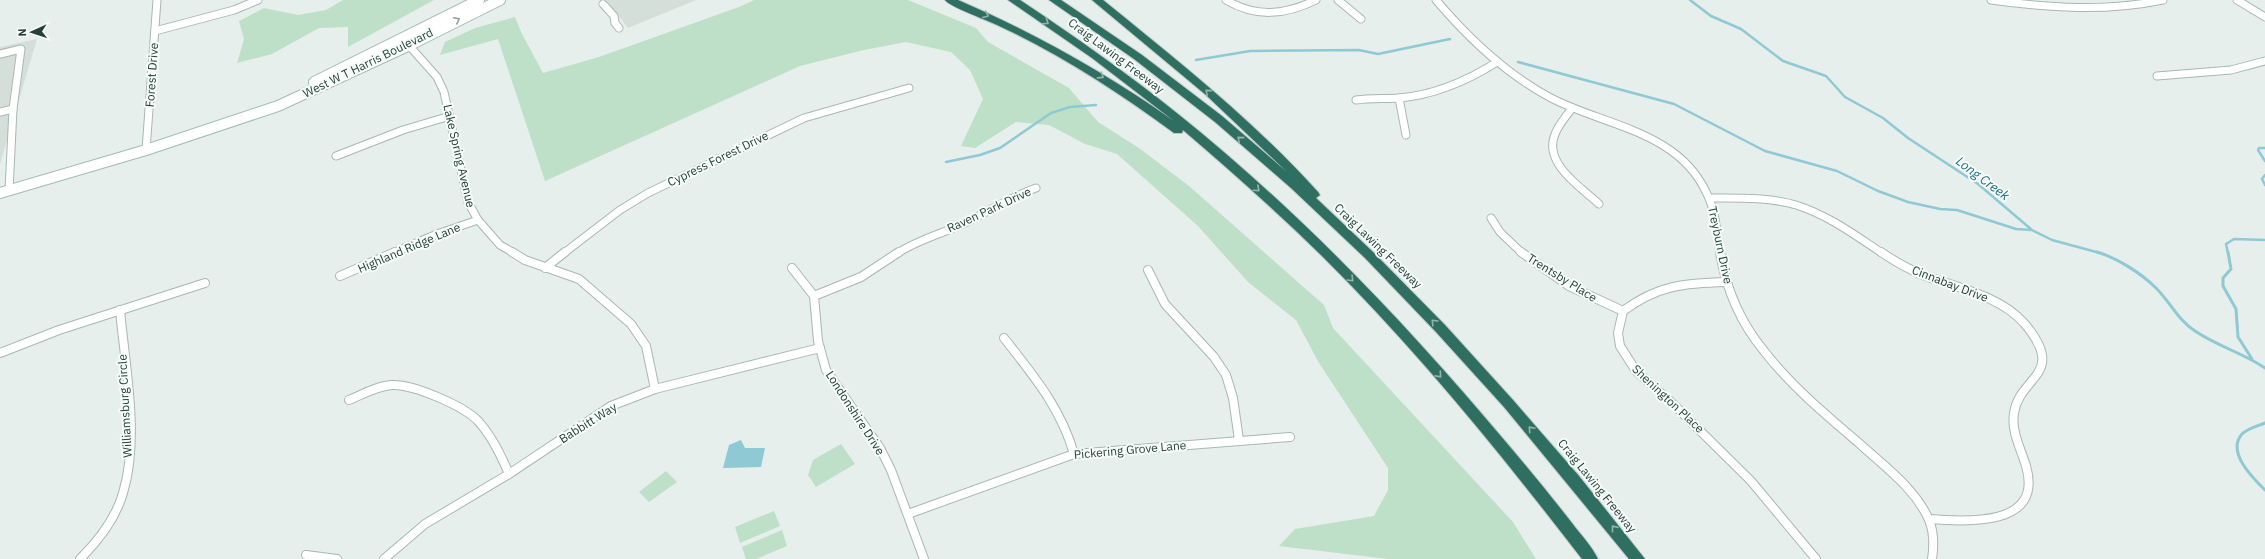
<svg xmlns="http://www.w3.org/2000/svg" width="2265" height="559" font-family="'IBM Plex Sans',sans-serif">
<style>
.built{fill:#d4dfda}
.green{fill:#bfe0c8}
.water{fill:#8ec9d4}
.lines{fill:none;stroke-linecap:round;stroke-linejoin:round}
.stream-far1{stroke:#8ec9d4;stroke-width:2.5}
.stream{stroke:#8ec9d4;stroke-width:3}
.minor-far1-casing{stroke:#a8b8b2;stroke-width:9}
.minor-casing{stroke:#a8b8b2;stroke-width:10}
.secondary-casing{stroke:#a4bbb3;stroke-width:12}
.motorway-casing{stroke:#c2cac8;stroke-width:2}
.minor-far1{stroke:#fff;stroke-width:7}
.minor{stroke:#fff;stroke-width:8}
.secondary{stroke:#fff;stroke-width:10}
.motorway{fill:#2f6f62;fill-rule:evenodd}
.oneway{stroke:#93b5ae}
.oneway2{stroke:#92a09c}
.labels{text-anchor:middle;stroke-width:4;stroke-linejoin:round;paint-order:stroke}
.street-label{font-size:12px;fill:#24423a;stroke:#f7fbf9}
.water-label{font-size:13px;font-style:italic;fill:#1c6f80;stroke:#f7fbf9}
</style>
<rect width="100%" height="100%" fill="#e6efeb"/>
<!-- built -->
<g class="built">
<polygon points="606,0 696,0 628,28"/>
<polygon points="37,39 0,164 0,47"/>
</g>
<!-- green -->
<g class="green">
<polygon points="343,0 434,0 348,47 348,27 319,28 272,54 237,63 244,39 239,21 264,8 298,15 326,10"/>
<polygon points="754,0 908,0 976,28 988,42 1069,88 1098,122 1139,148 1189,186 1324,305 1333,328 1513,522 1536,559 1388,559 1279,546 1295,529 1374,516 1388,490 1388,468 1319,363 1296,320 1248,282 1198,226 1117,154 1085,144 1049,125 1016,122 975,148 961,146 983,99 970,70 951,52 906,42 864,50 800,66 545,181 498,39 440,55 445,42 475,28 515,17 522,34 543,73 599,57 739,7"/>
<polygon points="841,444 855,464 816,487 808,475 813,460"/>
<polygon points="666,471 677,482 649,502 639,492"/>
<polygon points="774,511 780,526 740,543 735,527"/>
<polygon points="782,530 787,546 756,559 746,559 742,547"/>
</g>
<!-- water -->
<polygon class="water" points="741,440 745,448 765,448 761,467 723,468 729,445"/>
<g class="lines">
<!-- stream-far1 -->
<g class="stream-far1">
<polyline points="1690,0 1711,16 1741,29 1783,61 1826,76 1845,97 1883,118 1908,138 1978,184 2032,230 2052,240 2100,253"/>
<polyline points="1196,60 1250,51 1359,50 1378,54 1450,39"/>
<polyline points="1518,62 1674,104 1765,151 1837,171 1878,191 1908,202 1940,209 1957,210 2016,229 2031,230"/>
<polyline points="2265,148 2259,148 2258,150 2265,161"/>
<polyline points="946,162 980,155 1000,148 1051,113 1070,107 1096,105"/>
<polyline points="2265,175 2262,179 2265,185"/>
<polyline points="2228,253 2226,244 2234,239 2265,240"/>
</g>
<!-- stream -->
<g class="stream">
<path d="M2097 252C2117 258 2141 273 2156 288 2170 302 2178 320 2195 331 2217 346 2243 353 2265 368"/>
<polyline points="2228,252 2231,269 2223,278 2223,286 2236,309 2238,337 2252,359"/>
<path d="M2265 423C2258 426 2248 428 2242 434 2226 452 2253 478 2265 490"/>
</g>
<!-- minor-far1 casing -->
<g class="minor-far1-casing">
<g id="minor-far1">
<path d="M1226 0C1256 18 1285 15 1316 0"/>
<polyline points="1338,0 1361,19"/>
<path d="M1436 0C1469 39 1506 74 1551 98 1605 126 1679 131 1707 194 1716 212 1717 234 1720 253"/>
<path d="M1991 0C2049 8 2105 12 2163 0"/>
<polyline points="2237,0 2265,17"/>
<polyline points="603,4 614,16 615,23 619,28"/>
<polyline points="155,31 234,10 258,0"/>
<polyline points="405,41 437,77 444,92 468,202 478,220 500,245 514,253"/>
<polyline points="0,54 21,49 13,109 9,191"/>
<polyline points="2157,76 2231,70 2265,61"/>
<polyline points="1399,98 1406,135"/>
<path d="M1356 100C1370 98 1385 99 1399 98 1435 95 1467 81 1497 62"/>
<path d="M1572 108C1566 117 1557 126 1554 137 1545 165 1582 188 1599 204"/>
<polyline points="0,112 13,109"/>
<polyline points="146,150 157,0"/>
<polyline points="336,156 403,130 450,116"/>
<path d="M1710 198C1738 198 1769 197 1796 205 1828 215 1855 235 1882 253"/>
<polyline points="1491,218 1500,232 1522,253"/>
<polyline points="393,253 437,234 478,220"/>
<polyline points="564,253 620,210 648,193 804,118 909,88"/>
<path d="M898 253C919 239 945 233 967 222 991 210 1011 197 1036 188"/>
</g>
</g>
<!-- minor casing -->
<g class="minor-casing">
<g id="minor">
<polyline points="512,252 525,260 579,279 631,324 646,346 655,389"/>
<polyline points="1521,252 1569,286 1623,311"/>
<path d="M1720 252C1726 289 1740 322 1764 351 1791 386 1826 415 1860 444 1885 467 1915 488 1929 520 1934 532 1934 546 1932 559"/>
<path d="M1881 252C1894 261 1908 269 1923 275 1957 288 1999 295 2024 323 2068 375 2020 375 2014 413 2011 432 2021 449 2026 466 2044 527 1967 522 1929 519"/>
<polyline points="545,268 565,252"/>
<polyline points="792,268 814,296 818,341 826,370 880,448 891,470 924,559"/>
<polyline points="1148,270 1165,304 1214,357 1226,375 1233,398 1239,440"/>
<polyline points="340,276 395,252"/>
<path d="M1727 282C1685 283 1658 285 1623 311L1618 333 1620 346 1636 371 1671 402 1751 481 1816 559"/>
<polyline points="814,296 861,277 899,252"/>
<path d="M1004 338C1033 375 1061 408 1074 454"/>
<polyline points="0,353 59,330 205,283"/>
<path d="M349 400C363 394 377 386 392 385 413 384 464 406 478 421 492 436 501 455 509 474"/>
<polyline points="908,514 1074,454 1290,437"/>
<polyline points="306,555 337,559"/>
<path d="M80 559C98 541 116 518 123 493 140 437 125 367 120 310"/>
<polyline points="384,559 425,524 509,474 611,406 655,389 820,348"/>
</g>
</g>
<!-- secondary casing -->
<g class="secondary-casing">
<g id="secondary">
<polyline points="314,82 479,0"/>
<polyline points="0,193 146,150 278,106 410,45 500,0"/>
</g>
</g>
<!-- motorway casing -->
<g class="motorway-casing">
<g id="motorway">
<path d="M945 0H958C1035 33 1106 73 1174 121L1092 58 1008 0H1020C1074 36 1127 73 1178 114 1298 210 1406 323 1505 441 1528 468 1550 495 1572 523 1580 534 1592 546 1598 559H1582C1501 454 1417 350 1322 256 1277 212 1231 171 1183 130L1182 133H1174C1118 92 1060 54 997 25 987 20 950 7 945 0Z"/>
<path d="M1049 0H1061L1142 55 1222 116 1287 172 1206 95 1092 0H1103C1178 61 1253 120 1318 192L1320 195 1316 198 1373 252 1445 325 1513 400 1579 476 1645 559H1629L1504 407 1436 332 1365 258 1291 188 1215 122 1134 59Z"/>
</g>
</g>
<!-- minor-far1 -->
<use href="#minor-far1" class="minor-far1"/>
<!-- minor -->
<use href="#minor" class="minor"/>
<!-- secondary -->
<use href="#secondary" class="secondary"/>
<!-- motorway -->
<use href="#motorway" class="motorway"/>
</g>
<!-- one-way arrows -->
<defs><path id="oneway-chevron" d="M-2-3.5L2.5 0L-2 3.5" fill="none" stroke-width="1.6" stroke-linecap="round" stroke-linejoin="round"/></defs>
<g class="oneway">
<use href="#oneway-chevron" transform="translate(986 15) rotate(23)"/>
<use href="#oneway-chevron" transform="translate(1046 22) rotate(34)"/>
<use href="#oneway-chevron" transform="translate(1101 76) rotate(33)"/>
<use href="#oneway-chevron" transform="translate(1208 92) rotate(-139)"/>
<use href="#oneway-chevron" transform="translate(1240 139) rotate(-140)"/>
<use href="#oneway-chevron" transform="translate(1257 189) rotate(42)"/>
<use href="#oneway-chevron" transform="translate(1351 279) rotate(45)"/>
<use href="#oneway-chevron" transform="translate(1434 322) rotate(-134)"/>
<use href="#oneway-chevron" transform="translate(1439 375) rotate(48)"/>
<use href="#oneway-chevron" transform="translate(1531 429) rotate(-131)"/>
<use href="#oneway-chevron" transform="translate(1614 528) rotate(-129)"/>
</g>
<use class="oneway2" href="#oneway-chevron" transform="translate(457 20) rotate(-26)"/>
<g class="labels">
<!-- street labels -->
<g class="street-label">
<text transform="translate(1116 56) rotate(37)" y="4">Craig Lawing Freeway</text>
<text transform="translate(368 63) rotate(-26)" y="4">West W T Harris Boulevard</text>
<text transform="translate(152 75) rotate(-86)" y="4">Forest Drive</text>
<text transform="translate(459 156) rotate(77)" y="4">Lake Spring Avenue</text>
<text transform="translate(718 159) rotate(-26)" y="4">Cypress Forest Drive</text>
<text transform="translate(989 210) rotate(-25)" y="4">Raven Park Drive</text>
<text transform="translate(1720 245) rotate(78)" y="4">Treyburn Drive</text>
<text transform="translate(1378 246) rotate(44)" y="4">Craig Lawing Freeway</text>
<text transform="translate(409 248) rotate(-23)" y="4">Highland Ridge Lane</text>
<text transform="translate(1562 278) rotate(32)" y="4">Trentsby Place</text>
<text transform="translate(1950 284) rotate(21)" y="4">Cinnabay Drive</text>
<text transform="translate(1668 399) rotate(43)" y="4">Shenington Place</text>
<text transform="translate(125 406) rotate(-93)" y="4">Williamsburg Circle</text>
<text transform="translate(855 413) rotate(57)" y="4">Londonshire Drive</text>
<text transform="translate(588 423) rotate(-32)" y="4">Babbitt Way</text>
<text transform="translate(1130 450) rotate(-5)" y="4">Pickering Grove Lane</text>
<text transform="translate(1597 486) rotate(51)" y="4">Craig Lawing Freeway</text>
</g>
<!-- water labels -->
<g class="water-label">
<text transform="translate(1983 178) rotate(37)" y="5">Long Creek</text>
</g>
</g>
<!-- north arrow -->
<g transform="translate(32 32) rotate(267)" stroke="#f7fbf9" stroke-width="3" paint-order="stroke">
<path d="M0-3L7 15L0 10L-7 15Z" fill="#24423a"/>
<text y="-6" font-size="11" font-weight="bold" text-anchor="middle" fill="#24423a">N</text>
</g>
</svg>
